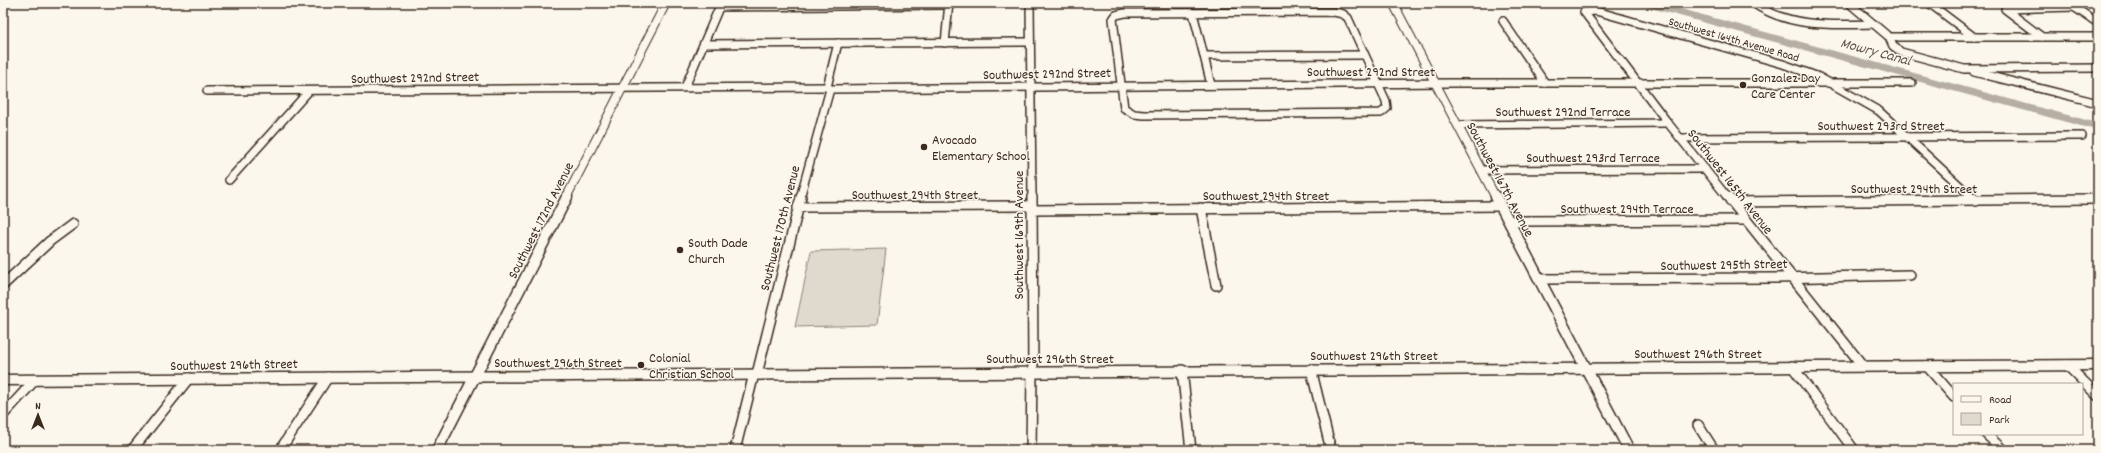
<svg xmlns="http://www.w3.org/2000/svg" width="2101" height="453" font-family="Dekko,sans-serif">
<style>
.green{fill:#dfd9ce;stroke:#8d8276}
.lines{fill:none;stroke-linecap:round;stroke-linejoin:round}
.canal{stroke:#b6aea2;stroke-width:7}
.minor-far1-casing{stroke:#3b2a1e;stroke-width:10}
.minor-casing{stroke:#3b2a1e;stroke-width:12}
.tertiary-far1-casing{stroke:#3b2a1e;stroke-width:10}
.tertiary-casing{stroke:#3b2a1e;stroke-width:13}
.minor-far1{stroke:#fbf7ec;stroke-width:7}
.minor{stroke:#fbf7ec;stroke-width:9}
.tertiary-far1{stroke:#fbf7ec;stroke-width:8}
.tertiary{stroke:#fbf7ec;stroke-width:10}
.poi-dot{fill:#3b2a1e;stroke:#fbf7ec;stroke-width:1.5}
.labels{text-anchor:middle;stroke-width:3;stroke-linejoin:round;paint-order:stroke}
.far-street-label{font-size:12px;fill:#3b2a1e;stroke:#fbf7ec}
.street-label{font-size:14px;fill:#3b2a1e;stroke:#fbf7ec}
.poi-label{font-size:14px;fill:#3b2a1e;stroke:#fbf7ec;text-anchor:start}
.water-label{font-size:15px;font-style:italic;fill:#605246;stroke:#fbf7ec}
</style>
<rect width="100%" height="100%" fill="#fbf7ec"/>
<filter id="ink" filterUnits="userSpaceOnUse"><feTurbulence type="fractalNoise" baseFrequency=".025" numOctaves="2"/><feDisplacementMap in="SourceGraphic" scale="8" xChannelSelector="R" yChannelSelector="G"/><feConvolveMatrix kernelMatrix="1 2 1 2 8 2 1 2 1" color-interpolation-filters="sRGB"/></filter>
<g filter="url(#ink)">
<!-- green -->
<polygon class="green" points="886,249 877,325 795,327 811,251"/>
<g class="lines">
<!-- canal -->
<polyline class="canal" points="1646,3 2098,127"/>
<!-- minor-far1 casing -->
<g class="minor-far1-casing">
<g id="minor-far1">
<polyline points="1030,3 1032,198"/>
<path d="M1753 3C1790 28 1831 25 1874 24"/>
<polyline points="1849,3 1889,37"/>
<polyline points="1929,3 1974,37"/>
<polyline points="2071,5 2098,23"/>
<polyline points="720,7 949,5"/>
<polyline points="2075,7 2005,9 2042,37 2098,37"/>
<polygon points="1334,12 1343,14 1348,18 1386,101 1387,108 1381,113 1144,115 1134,114 1124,108 1113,19 1116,15 1125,13"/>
<polyline points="1193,13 1204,56 1364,55"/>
<polyline points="1503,21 1545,83"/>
<polyline points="2042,37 1889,37 1893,46 1901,52 1964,69 2098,68"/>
<polyline points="945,43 949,3"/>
<polyline points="704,44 1030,42"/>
<polyline points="1204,56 1211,85"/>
<polyline points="1974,72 2098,103"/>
<polyline points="685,87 721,3"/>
<polyline points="830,89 1449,83 1912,83"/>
<polyline points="830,89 827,87 838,43"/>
<polyline points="207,91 827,87"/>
<polyline points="1458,125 1668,123"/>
<polyline points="1680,138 2082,136"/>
<polyline points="1481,170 1705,169"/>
<polyline points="229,180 308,92"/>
<polyline points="800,198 830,89"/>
<polyline points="1728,198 1668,123 1584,12 1596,11 1783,64 1819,77 1879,111 1973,198"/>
</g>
</g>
<!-- minor casing -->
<g class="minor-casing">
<g id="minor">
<polyline points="1032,197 1033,372"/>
<polyline points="1728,197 1863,366"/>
<polyline points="1972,197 1976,201"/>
<polyline points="1731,202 2098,199"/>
<polyline points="798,207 1032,206"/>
<polyline points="1201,208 1216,285"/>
<polyline points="1032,210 1501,206"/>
<polyline points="1509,221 1745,220"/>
<polyline points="1539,279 1776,278 1910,275"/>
<polyline points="3,285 50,241 73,224"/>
<polyline points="2067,365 2098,396"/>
<polyline points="1792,366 1854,450"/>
<polyline points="1927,366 1954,397"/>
<polyline points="1311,369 1331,450"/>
<polyline points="1182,370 1191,450"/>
<polyline points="757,374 801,197"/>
<polyline points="3,415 35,380"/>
<polyline points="1698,425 1714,450"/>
<polyline points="1986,434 2003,450"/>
<polyline points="132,450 189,378"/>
<polyline points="280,450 328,377"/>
<polyline points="735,450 754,374"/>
<polyline points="1031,450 1032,372"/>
</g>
</g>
<!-- tertiary-far1 casing -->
<g class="tertiary-far1-casing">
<g id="tertiary-far1">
<polyline points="1393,3 1496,198"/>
<polyline points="566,198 666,3"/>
</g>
</g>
<!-- tertiary casing -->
<g class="tertiary-casing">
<g id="tertiary">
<polyline points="1496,197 1629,450"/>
<polyline points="3,380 2098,365"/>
<polyline points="437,450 567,197"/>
</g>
</g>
<!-- minor-far1 -->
<use href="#minor-far1" class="minor-far1"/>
<!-- minor -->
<use href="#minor" class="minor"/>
<!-- tertiary-far1 -->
<use href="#tertiary-far1" class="tertiary-far1"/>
<!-- tertiary -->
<use href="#tertiary" class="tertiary"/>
</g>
</g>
<!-- markers -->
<g class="poi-dot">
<circle cx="1743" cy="85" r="4"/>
<circle cx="924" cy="147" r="4"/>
<circle cx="680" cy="250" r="4"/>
<circle cx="641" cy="365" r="4"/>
</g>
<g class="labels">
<!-- far-street labels -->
<g class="far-street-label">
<text transform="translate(1734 39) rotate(16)" y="4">Southwest 164th Avenue Road</text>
</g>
<!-- street labels -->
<g class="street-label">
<text x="1371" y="76">Southwest 292nd Street</text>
<text transform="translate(1047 73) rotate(-1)" y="5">Southwest 292nd Street</text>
<text transform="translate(415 77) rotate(-1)" y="5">Southwest 292nd Street</text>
<text x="1563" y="116">Southwest 292nd Terrace</text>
<text x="1881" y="130">Southwest 293rd Street</text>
<text x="1593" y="162">Southwest 293rd Terrace</text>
<text transform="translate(1501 179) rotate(62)" y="5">Southwest 167th Avenue</text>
<text transform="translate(1731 181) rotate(52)" y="5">Southwest 165th Avenue</text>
<text x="1914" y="193">Southwest 294th Street</text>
<text x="915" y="199">Southwest 294th Street</text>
<text x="1266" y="200">Southwest 294th Street</text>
<text x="1627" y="213">Southwest 294th Terrace</text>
<text transform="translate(540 220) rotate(-63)" y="5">Southwest 172nd Avenue</text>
<text transform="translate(779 228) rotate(-76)" y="5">Southwest 170th Avenue</text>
<text transform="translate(1018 235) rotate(-90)" y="5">Southwest 169th Avenue</text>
<text transform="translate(1724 264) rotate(-1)" y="5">Southwest 295th Street</text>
<text x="1698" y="358">Southwest 296th Street</text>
<text x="1374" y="360">Southwest 296th Street</text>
<text x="1050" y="363">Southwest 296th Street</text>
<text x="558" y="367">Southwest 296th Street</text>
<text transform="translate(234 364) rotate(-1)" y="5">Southwest 296th Street</text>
</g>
<!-- poi labels -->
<g class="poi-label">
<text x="1751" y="82">Gonzalez Day<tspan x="1751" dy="16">Care Center</tspan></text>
<text x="932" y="144">Avocado<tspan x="932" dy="16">Elementary School</tspan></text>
<text x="688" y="247">South Dade<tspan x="688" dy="16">Church</tspan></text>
<text x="649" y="362">Colonial<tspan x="649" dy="16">Christian School</tspan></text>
</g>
<!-- water labels -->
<g class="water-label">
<text transform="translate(1876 51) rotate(15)" y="5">Mowry Canal</text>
</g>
</g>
<!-- margin -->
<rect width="2101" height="453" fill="none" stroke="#fbf7ec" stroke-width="16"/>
<rect x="8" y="8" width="2085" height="437" fill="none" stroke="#3b2a1e" stroke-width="1.5" filter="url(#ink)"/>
<!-- legend -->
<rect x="1953" y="383" width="130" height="52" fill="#fbf7ec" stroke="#aea59a"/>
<rect x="1961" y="396" width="20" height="6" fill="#fbf7ec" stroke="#aea59a"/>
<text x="1989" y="403" font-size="12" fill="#3b2a1e">Road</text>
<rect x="1961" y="413" width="20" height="12" fill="#dfd9ce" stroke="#aea59a"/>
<text x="1989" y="423" font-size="12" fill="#3b2a1e">Park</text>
<!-- north arrow -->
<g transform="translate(38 415)" stroke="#fbf7ec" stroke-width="3" paint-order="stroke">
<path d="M0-3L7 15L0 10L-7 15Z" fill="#3b2a1e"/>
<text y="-6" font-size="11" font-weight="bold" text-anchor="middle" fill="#3b2a1e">N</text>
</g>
</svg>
